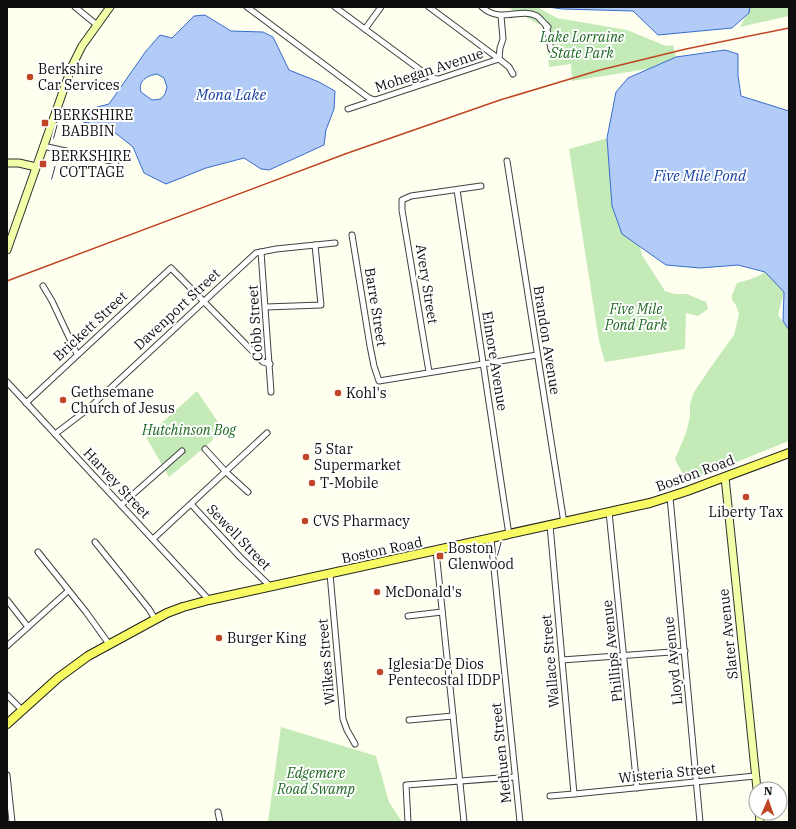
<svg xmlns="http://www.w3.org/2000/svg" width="796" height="829" font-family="'IBM Plex Serif',serif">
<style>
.green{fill:#c4eab7}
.water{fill:#b2cbf7;stroke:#386ccf;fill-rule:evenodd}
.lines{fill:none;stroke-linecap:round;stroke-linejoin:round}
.street-casing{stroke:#414141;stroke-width:7}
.secondary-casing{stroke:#303030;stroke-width:9}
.primary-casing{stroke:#1f1f1f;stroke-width:10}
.street{stroke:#fff;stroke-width:5}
.secondary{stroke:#f2ffa9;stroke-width:7}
.primary{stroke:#f7fa63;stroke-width:8}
.rail{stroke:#c04524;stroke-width:1.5}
.poi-dot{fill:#c04524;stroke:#fff;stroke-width:1.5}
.labels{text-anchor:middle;stroke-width:4;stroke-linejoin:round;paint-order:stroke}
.park-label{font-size:14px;font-style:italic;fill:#1d6721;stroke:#fff}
.poi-label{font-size:14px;fill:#0e0e0e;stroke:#fff;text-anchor:start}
.street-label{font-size:14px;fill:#0e0e0e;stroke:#fff}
.water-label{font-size:15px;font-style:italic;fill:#153fa1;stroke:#fff}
</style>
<rect width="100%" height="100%" fill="#feffee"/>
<!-- green -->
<g class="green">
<polygon points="507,7 537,7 557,18 627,30 666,46 673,45 678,64 572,81 571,64 549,67 547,40 548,29"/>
<polygon points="751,7 789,7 789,16 740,27"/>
<polygon points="644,128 636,230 642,255 665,291 675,294 687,294 706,302 708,309 698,316 686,313 685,349 605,362 599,341 569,149"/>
<path d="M765 272 774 279 784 292 778 315 789 330V441L687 482 675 459 686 433 690 417V404L694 392 713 364 734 335 739 314 736 305 732 300V295L737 283C747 280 756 278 765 272Z"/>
<polygon points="197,391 220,425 212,441 169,477 146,437"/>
<polygon points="281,727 376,756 389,802 402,822 268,822"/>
</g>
<!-- water -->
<g class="water">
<polygon points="548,7 750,7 749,13 732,28 658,35 633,11 562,9"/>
<path d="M205 15 231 31 263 32 273 37 289 70 319 82 335 91 334 109 326 130 324 145 269 170 261 169 244 158 206 168 166 184 144 173 133 147 108 127 83 122 90 109 109 104 146 51 160 35 172 38 194 16ZM157 74 164 78 167 87 165 94 161 99 152 100 141 92C138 81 146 76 157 74Z"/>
<polygon points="725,50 738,54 738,76 741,96 789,111 789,330 783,321 784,292 765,272 738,265 700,268 666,265 622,234 612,206 607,138 616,92 628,78 676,57"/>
</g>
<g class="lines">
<!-- street casing -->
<g class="street-casing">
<g id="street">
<polyline points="75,7 97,25"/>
<polyline points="247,7 369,98 375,100"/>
<polyline points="335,7 430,77 437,79"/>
<polyline points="429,7 499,59 509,67 513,74"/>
<path d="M482 7C500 24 521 7 537 16 541 19 544 24 548 27"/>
<polyline points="546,25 551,49"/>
<polyline points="365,29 381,7"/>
<polyline points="348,109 499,59 500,48 503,39 501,16"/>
<polyline points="43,146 116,162"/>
<polyline points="507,161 564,523"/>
<polyline points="457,190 509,535"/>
<polyline points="352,235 370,346 374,366 379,381 537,355"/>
<polyline points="261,252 271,392"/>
<polyline points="43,286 52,301 77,354"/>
<polyline points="266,307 321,305 315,245"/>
<polyline points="429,372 402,210 402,200 411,196 481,186"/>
<polyline points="7,382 209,600"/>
<polyline points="26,403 171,268 263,362 270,364"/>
<polyline points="55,434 88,409 256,253 276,249 335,243"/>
<polyline points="205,449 226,472 248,492"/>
<polyline points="670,497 700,822"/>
<polyline points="191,504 240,557 271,587"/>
<polyline points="121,505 182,451"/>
<polyline points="609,512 637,788"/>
<polyline points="550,525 574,794 755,776"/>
<polyline points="153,539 267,433"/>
<polyline points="491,539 520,822"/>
<polyline points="95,542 149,609 155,619"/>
<polyline points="436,551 464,822"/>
<polyline points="38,552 86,612 109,644"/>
<polyline points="330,574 343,719 347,730 355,744"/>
<polyline points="7,600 28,627"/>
<polyline points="408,616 442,612"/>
<polyline points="7,646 68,591"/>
<polyline points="562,660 685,651"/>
<polyline points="420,666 448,663"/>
<polyline points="7,695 22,710"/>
<polyline points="409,720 453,716"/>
<polyline points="7,775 12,822"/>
<polyline points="550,796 574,794"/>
<polyline points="218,812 220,822"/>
<polyline points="408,822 406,785 515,777"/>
</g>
</g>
<!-- secondary casing -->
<g class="secondary-casing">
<g id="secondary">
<polyline points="7,163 19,163 36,167"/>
<polyline points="7,250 72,66 82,46 110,7"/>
<polyline points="725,477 757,789"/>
<polyline points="759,813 760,822"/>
</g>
</g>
<!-- primary casing -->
<g class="primary-casing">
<polyline id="primary" points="7,724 58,678 88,656 167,613 183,607 209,600 650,503 687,491 789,453"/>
</g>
<!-- street -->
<use href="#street" class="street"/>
<!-- secondary -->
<use href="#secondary" class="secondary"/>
<!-- primary -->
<use href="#primary" class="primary"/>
<!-- rail -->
<polyline class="rail" points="7,281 345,154 500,100 600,70 686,49 789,28"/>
</g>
<!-- markers -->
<g class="poi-dot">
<circle cx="30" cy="77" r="4"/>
<rect x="41" y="119" width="8" height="8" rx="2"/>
<rect x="39" y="160" width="8" height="8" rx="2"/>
<circle cx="338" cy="393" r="4"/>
<circle cx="63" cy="400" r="4"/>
<circle cx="306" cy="457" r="4"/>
<circle cx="312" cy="483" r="4"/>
<circle cx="746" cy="497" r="4"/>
<circle cx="305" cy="521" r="4"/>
<rect x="436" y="552" width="8" height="8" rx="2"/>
<circle cx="377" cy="592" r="4"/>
<circle cx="219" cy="638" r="4"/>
<circle cx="380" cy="672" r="4"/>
</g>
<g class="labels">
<!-- park labels -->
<g class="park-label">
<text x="582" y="42">Lake Lorraine<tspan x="582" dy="16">State Park</tspan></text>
<text x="636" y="314">Five Mile<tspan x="636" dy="16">Pond Park</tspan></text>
<text x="189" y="435">Hutchinson Bog</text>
<text x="316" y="778">Edgemere<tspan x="316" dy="16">Road Swamp</tspan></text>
</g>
<!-- poi labels -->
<g class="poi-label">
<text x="38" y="74">Berkshire<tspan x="38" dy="16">Car Services</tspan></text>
<text x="53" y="120">BERKSHIRE<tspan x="53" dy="16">/ BABBIN</tspan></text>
<text x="51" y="161">BERKSHIRE<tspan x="51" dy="16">/ COTTAGE</tspan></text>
<text x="71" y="397">Gethsemane<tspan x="71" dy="16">Church of Jesus</tspan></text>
<text x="346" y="398">Kohl's</text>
<text x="314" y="454">5 Star<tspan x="314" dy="16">Supermarket</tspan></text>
<text x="320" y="488">T-Mobile</text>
<text x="746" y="517" text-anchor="middle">Liberty Tax</text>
<text x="313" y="526">CVS Pharmacy</text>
<text x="448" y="553">Boston /<tspan x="448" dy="16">Glenwood</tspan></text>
<text x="385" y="597">McDonald's</text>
<text x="227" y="643">Burger King</text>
<text x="388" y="669">Iglesia De Dios<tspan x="388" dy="16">Pentecostal IDDP</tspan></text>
</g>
<!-- street labels -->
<g class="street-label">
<text transform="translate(429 70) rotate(-18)" y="5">Mohegan Avenue</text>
<text transform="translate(427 284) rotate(81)" y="5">Avery Street</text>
<text transform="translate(376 307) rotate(81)" y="5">Barre Street</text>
<text transform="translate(177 309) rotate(-43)" y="5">Davenport Street</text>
<text transform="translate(255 323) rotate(-94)" y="5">Cobb Street</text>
<text transform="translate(90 326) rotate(-43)" y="5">Brickett Street</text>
<text transform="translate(547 340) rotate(81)" y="5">Brandon Avenue</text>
<text transform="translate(495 361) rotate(81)" y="5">Elmore Avenue</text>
<text transform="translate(695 473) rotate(-20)" y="5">Boston Road</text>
<text transform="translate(117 483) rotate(47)" y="5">Harvey Street</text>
<text transform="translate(239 537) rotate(46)" y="5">Sewell Street</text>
<text transform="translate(382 550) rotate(-12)" y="5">Boston Road</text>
<text transform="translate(728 634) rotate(-96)" y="5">Slater Avenue</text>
<text transform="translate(612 651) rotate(-96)" y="5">Phillips Avenue</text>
<text transform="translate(550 661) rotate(-95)" y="5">Wallace Street</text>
<text transform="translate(673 661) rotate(-96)" y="5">Lloyd Avenue</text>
<text transform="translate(326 662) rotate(-95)" y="5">Wilkes Street</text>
<text transform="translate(501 753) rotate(-96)" y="5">Methuen Street</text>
<text transform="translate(667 773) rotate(-6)" y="5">Wisteria Street</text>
</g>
<!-- water labels -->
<g class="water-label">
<text x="231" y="100">Mona Lake</text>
<text x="700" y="181">Five Mile Pond</text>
</g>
</g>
<!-- border -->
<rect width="796" height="829" fill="none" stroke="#0e0e0e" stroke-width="16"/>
<!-- north arrow -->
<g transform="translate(768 801) rotate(2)"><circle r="19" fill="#ffffff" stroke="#9f9f9f"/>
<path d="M0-3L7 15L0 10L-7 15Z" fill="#c04524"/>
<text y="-6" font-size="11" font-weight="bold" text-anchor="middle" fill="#0e0e0e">N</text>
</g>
</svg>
